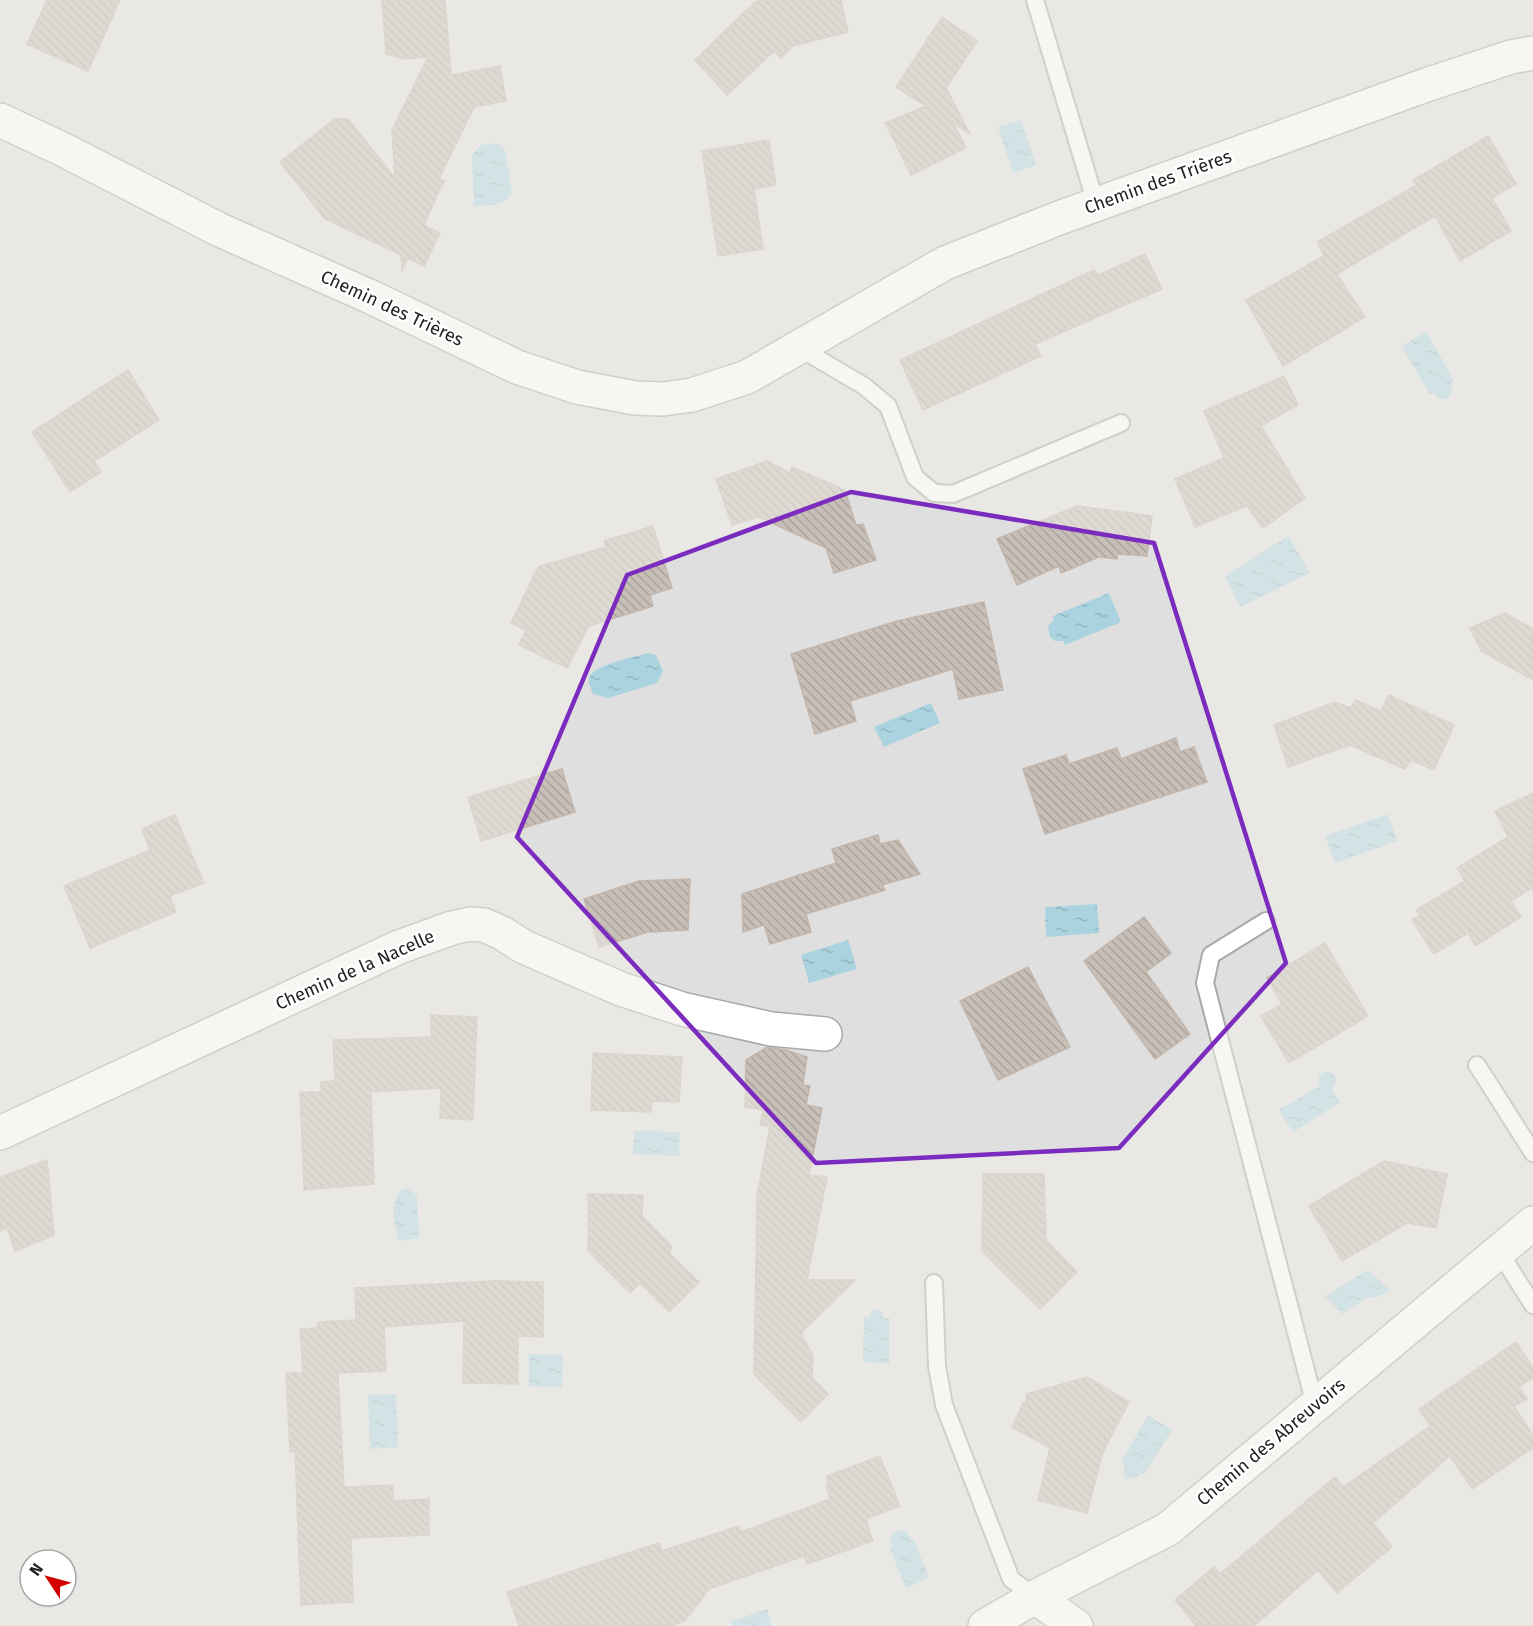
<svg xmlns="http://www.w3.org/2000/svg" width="1533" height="1626" font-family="'Fira Sans',sans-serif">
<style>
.residential{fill:#e0dfdf;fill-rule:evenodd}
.water{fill:url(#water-ripples)}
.building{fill:url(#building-back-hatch);stroke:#c4b6ab;stroke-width:1.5}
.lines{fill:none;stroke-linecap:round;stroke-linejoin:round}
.lane-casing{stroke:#a9a9a9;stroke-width:20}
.street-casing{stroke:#a9a9a9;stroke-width:36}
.lane{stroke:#fff;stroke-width:16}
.street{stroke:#fff;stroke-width:33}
.marked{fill:none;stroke:#7b2cbf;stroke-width:4.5;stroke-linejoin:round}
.labels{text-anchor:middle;stroke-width:5;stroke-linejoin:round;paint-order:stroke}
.street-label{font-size:18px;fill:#222;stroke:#fff}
</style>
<defs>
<pattern id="water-ripples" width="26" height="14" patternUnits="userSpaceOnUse" patternTransform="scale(1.5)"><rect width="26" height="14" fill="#aad3df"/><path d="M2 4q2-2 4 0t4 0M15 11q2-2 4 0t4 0" fill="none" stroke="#92b5bf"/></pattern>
<pattern id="building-back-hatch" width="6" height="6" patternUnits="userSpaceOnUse" patternTransform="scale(1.5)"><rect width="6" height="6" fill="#c7bfb8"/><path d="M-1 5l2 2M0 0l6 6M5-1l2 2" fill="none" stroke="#aba49e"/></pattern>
</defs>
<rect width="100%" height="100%" fill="#f2efe9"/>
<!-- residential -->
<path class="residential" d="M0 0H1533V1626H0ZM30 1560H66V1596H30Z"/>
<!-- water -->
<g class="water">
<polygon points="1021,120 1036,165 1013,173 998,127"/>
<path d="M496 143 505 149 512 192C504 207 489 205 474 206L472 155 481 145Z"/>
<polygon points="1426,331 1454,381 1451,383 1453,391 1448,398 1444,399 1440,399 1434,393 1430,395 1402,346"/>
<polygon points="1288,536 1310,573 1240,607 1225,576"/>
<polygon points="1109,593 1121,622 1065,645 1063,641 1055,641 1050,637 1048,626 1054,620 1053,616"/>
<path d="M648 653 656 655 663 671 657 683 608 698 593 694C591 688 587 682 590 676 597 664 635 657 648 653Z"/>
<polygon points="931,703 940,723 884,747 874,727"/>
<polygon points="1388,814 1397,841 1335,863 1325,836"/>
<polygon points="1097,904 1099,933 1046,937 1045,907"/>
<polygon points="848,940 857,969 809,983 801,955"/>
<polygon points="1327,1071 1334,1074 1336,1081 1332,1089 1340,1103 1293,1132 1279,1110 1319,1086 1319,1076 1322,1073"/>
<polygon points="634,1131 680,1132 679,1156 633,1154"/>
<path d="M408 1188 417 1196 419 1238 399 1241C394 1222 389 1206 401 1190Z"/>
<polygon points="1368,1270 1390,1290 1379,1297 1367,1298 1342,1314 1325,1296"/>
<polygon points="878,1309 882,1312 884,1318 889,1318 889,1363 863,1362 864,1317 869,1317 871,1312"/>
<polygon points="529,1354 563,1355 562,1387 529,1386"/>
<polygon points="396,1394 398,1447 370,1449 368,1395"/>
<polygon points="1148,1415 1172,1430 1144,1475 1140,1473 1137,1477 1125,1479 1123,1472 1125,1464 1121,1462"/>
<polygon points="900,1530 906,1531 911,1540 914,1540 929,1578 906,1588 890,1549 893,1547 890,1540 892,1534"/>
<polygon points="767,1609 772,1626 732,1626 731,1621"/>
</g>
<!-- building -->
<g class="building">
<polygon points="47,0 120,0 88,71 27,44"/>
<polygon points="382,0 445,0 451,75 500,66 506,101 474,107 439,179 444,181 424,225 440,233 424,266 408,258 402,272 401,255 325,219 280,162 335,119 348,119 395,178 392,130 428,57 404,59 386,54"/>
<polygon points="763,0 841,0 848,32 793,46 781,58 774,51 727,95 695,60 755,2"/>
<polygon points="942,17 977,41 946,88 970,134 953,123 966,148 911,175 885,123 926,106 896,87"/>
<polygon points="1488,136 1516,184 1492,198 1511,231 1460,261 1435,216 1337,274 1365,317 1283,366 1246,300 1324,256 1317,242 1417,185 1413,180"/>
<polygon points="769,140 776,185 754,189 763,249 718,256 702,151"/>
<polygon points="1145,254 1162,289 1035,344 1041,356 923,410 900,360 1094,270 1098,275"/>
<polygon points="128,370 159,420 94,461 101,472 70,492 32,432"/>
<polygon points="1284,376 1298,405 1261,426 1305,498 1263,528 1247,506 1195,527 1175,479 1224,458 1204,411"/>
<polygon points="767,461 790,473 792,467 845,490 856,525 863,524 876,560 834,573 826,548 759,517 732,525 716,479"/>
<polygon points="1077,506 1152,516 1147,556 1118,554 1117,559 1099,557 1061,573 1059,566 1017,585 997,539"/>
<polygon points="653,526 672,588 650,595 653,606 589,626 567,668 519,645 526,630 511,623 538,567 606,547 604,541"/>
<polygon points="984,602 1003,690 959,699 953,669 850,701 856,721 815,734 791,654 897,621"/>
<polygon points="1505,613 1533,629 1533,680 1481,651 1470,628"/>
<polygon points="1389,695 1454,725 1434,770 1411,760 1405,769 1350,745 1288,767 1274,725 1335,702 1351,708 1356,700 1381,711"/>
<polygon points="1176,738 1180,752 1194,747 1207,782 1045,834 1023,769 1066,755 1069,764 1117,748 1121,759"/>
<polygon points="562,769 575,812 481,841 468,797"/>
<polygon points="1533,793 1533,890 1532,888 1511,901 1521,917 1475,946 1468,933 1434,954 1412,920 1420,915 1416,910 1465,881 1457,868 1508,837 1495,811"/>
<polygon points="175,815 204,883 170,896 176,912 90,948 64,886 150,850 142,829"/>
<polygon points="878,835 880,844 898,840 920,874 882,885 885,890 806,914 811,932 770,944 764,925 743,932 742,894 836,863 832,849"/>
<polygon points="690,879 688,930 648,932 599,947 584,899 639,881"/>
<polygon points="1144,917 1171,953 1146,972 1190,1034 1155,1059 1084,961"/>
<polygon points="1325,943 1368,1016 1289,1063 1261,1016 1282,1004 1267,978"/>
<polygon points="1028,967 1070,1047 998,1080 960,1001"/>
<polygon points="431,1015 477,1017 473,1120 440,1118 441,1088 371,1092 374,1184 304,1190 300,1092 321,1092 321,1082 335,1081 333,1040 431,1037"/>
<polygon points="767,1047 786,1050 807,1057 803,1085 810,1086 806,1105 822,1108 809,1175 827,1177 807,1280 855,1280 801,1333 813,1356 812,1378 828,1394 801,1422 754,1374 757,1196 770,1126 760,1125 763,1110 745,1107 746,1060"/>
<polygon points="593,1053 682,1057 679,1102 652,1101 651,1112 591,1110"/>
<polygon points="47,1160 54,1235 15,1251 7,1228 0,1231 0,1177"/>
<polygon points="1384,1161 1447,1174 1436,1228 1407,1223 1342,1261 1309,1206"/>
<polygon points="983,1174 1044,1174 1046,1240 1077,1272 1040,1309 982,1251"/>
<polygon points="588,1194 643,1195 642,1216 672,1247 669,1253 699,1282 669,1312 640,1283 630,1293 588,1251"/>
<polygon points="494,1281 543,1282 543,1337 518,1336 518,1384 463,1383 464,1321 384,1327 386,1371 338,1373 344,1487 393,1485 393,1501 429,1499 429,1535 351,1538 353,1602 301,1605 295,1451 290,1452 286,1373 303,1373 300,1329 317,1328 318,1322 356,1320 355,1288"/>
<polygon points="1516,1342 1533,1368 1533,1378 1519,1387 1527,1399 1514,1406 1533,1435 1533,1448 1472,1489 1450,1456 1373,1523 1392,1547 1337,1593 1318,1570 1254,1626 1196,1626 1175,1600 1214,1567 1220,1574 1335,1477 1343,1487 1430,1426 1419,1409"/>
<polygon points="1087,1377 1129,1402 1103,1452 1087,1513 1038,1500 1050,1448 1012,1427 1023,1403 1027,1401 1026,1394"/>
<polygon points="880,1456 900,1506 866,1519 873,1541 807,1564 804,1556 709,1589 685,1621 672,1626 519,1626 507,1592 659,1543 662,1551 739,1526 741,1532 830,1499 827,1490 827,1476"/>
</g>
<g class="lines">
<!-- lane casing -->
<g class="lane-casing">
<g id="lane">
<polyline points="1035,0 1096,204"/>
<polyline points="798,347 864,386 888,406 915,477 934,493 953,494 1121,423"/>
<polyline points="1266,921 1211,955 1205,983 1315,1405"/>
<polyline points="1477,1065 1533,1153"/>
<polyline points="1498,1250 1533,1305"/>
<polyline points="934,1283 937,1366 944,1405 1011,1579 1035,1597"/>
</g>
</g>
<!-- street casing -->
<g class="street-casing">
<g id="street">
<polyline points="0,120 62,149 220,230 371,297 517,367 577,387 635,398 663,399 692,395 747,377 945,263 1059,218 1426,85 1511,57 1533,53"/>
<polyline points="0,1133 399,947 452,928 470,924 484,925 502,933 524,947 621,989 682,1009 771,1029 825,1034"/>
<polyline points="1035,1597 1076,1626"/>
<polyline points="985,1626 1035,1597 1168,1529 1533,1223"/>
</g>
</g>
<!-- lane -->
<use href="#lane" class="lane"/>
<!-- street -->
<use href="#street" class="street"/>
</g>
<!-- marked area -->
<path d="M0 0H1533V1626H0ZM851 492 1154 543 1286 963 1119 1148 816 1163 517 837 627 575Z" fill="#f2efe9" fill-opacity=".55" fill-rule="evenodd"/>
<path class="marked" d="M851 492 1154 543 1286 963 1119 1148 816 1163 517 837 627 575Z"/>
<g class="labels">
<!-- street labels -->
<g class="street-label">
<text transform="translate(1158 182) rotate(-20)" y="6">Chemin des Trières</text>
<text transform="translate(392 308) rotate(25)" y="6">Chemin des Trières</text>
<text transform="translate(355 970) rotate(-24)" y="6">Chemin de la Nacelle</text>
<text transform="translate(1271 1442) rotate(-40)" y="6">Chemin des Abreuvoirs</text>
</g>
</g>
<!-- north arrow -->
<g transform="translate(48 1578) rotate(306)"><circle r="28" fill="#ffffff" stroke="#a7a7a7" stroke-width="1.5"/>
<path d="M0-4.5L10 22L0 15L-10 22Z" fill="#d40000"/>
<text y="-9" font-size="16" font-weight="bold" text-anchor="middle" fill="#222222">N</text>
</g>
</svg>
